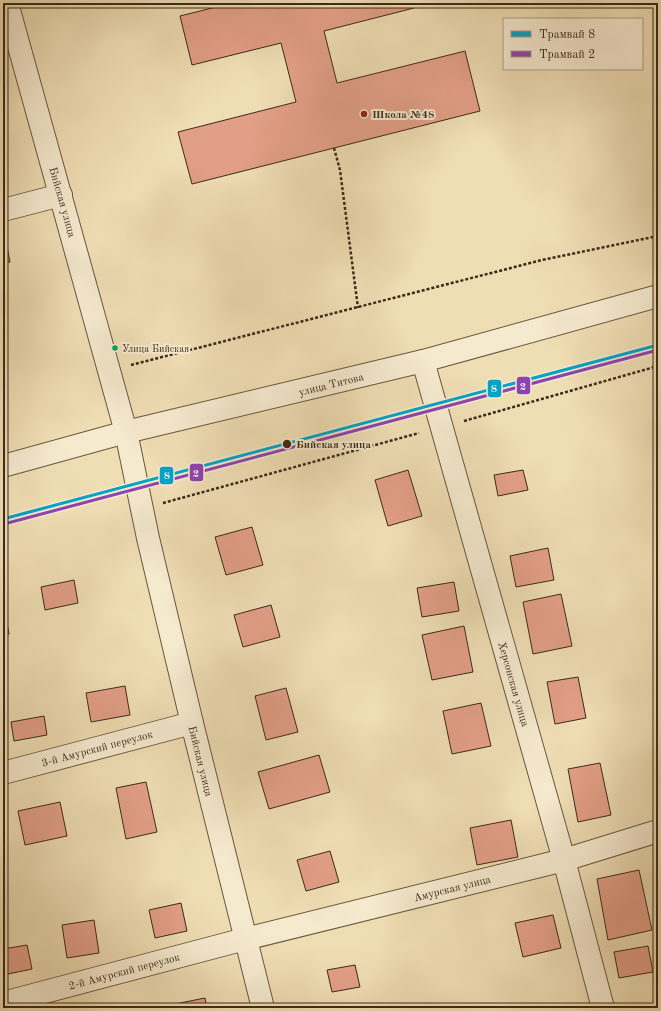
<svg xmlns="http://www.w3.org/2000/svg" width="661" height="1011" font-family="'Old Standard TT',serif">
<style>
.building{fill:#e29f87;stroke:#3c2a18}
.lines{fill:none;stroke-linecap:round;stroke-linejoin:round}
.minor-casing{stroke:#69573f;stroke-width:24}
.path{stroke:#3c2a18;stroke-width:2.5;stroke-dasharray:3 2;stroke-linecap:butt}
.minor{stroke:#f5e9ce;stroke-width:22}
.tram-1-casing{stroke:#f5e9ce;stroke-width:6}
.tram-2-casing{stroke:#f5e9ce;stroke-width:6}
.tram-1{stroke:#03a3c5;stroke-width:3}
.tram-2{stroke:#8e44ad;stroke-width:3}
.poi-dot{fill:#8f2418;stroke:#f5e9ce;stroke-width:1.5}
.bus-dot{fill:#00a651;stroke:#f5e9ce;stroke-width:1.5}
.stop-dot{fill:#3c2a18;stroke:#f5e9ce;stroke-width:1.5}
.labels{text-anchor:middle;stroke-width:4;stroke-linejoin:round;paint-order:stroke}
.bus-label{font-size:10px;fill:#3c2a18;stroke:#f5e9ce;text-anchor:start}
.poi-label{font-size:11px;font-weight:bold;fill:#3c2a18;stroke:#f5e9ce;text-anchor:start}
.street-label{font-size:11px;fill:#3c2a18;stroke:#f5e9ce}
.stop-label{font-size:11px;font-weight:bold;fill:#3c2a18;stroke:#f5e9ce;text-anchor:start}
.line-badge{stroke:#f5e9ce;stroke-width:1.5}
.badge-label{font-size:11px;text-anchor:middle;font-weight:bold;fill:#fff}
</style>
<rect width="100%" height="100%" fill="#efddb4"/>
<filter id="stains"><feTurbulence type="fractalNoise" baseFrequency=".005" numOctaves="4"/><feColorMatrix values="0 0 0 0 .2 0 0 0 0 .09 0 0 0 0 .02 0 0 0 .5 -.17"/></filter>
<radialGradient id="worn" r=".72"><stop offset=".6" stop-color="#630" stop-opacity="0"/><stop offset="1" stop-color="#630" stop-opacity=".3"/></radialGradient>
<!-- building -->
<g class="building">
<polygon points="232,3 413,3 414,8 324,31 337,83 465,51 480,111 192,184 178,132 296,102 281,43 192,65 180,16"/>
<polygon points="3,236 5,236 10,262 3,263"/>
<polygon points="408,470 422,516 388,526 375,480"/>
<polygon points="523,470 528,490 498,496 494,475"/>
<polygon points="252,527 263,565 226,575 215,537"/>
<polygon points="548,548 554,580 516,587 510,556"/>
<polygon points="74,580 78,603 45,610 41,587"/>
<polygon points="454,582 459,611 422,617 417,588"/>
<polygon points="561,594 572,646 533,654 523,602"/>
<polygon points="3,601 9,634 3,635"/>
<polygon points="271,605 280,637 243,647 234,615"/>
<polygon points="464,626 473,672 432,680 422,635"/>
<polygon points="578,677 586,718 555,724 547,682"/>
<polygon points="125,686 130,715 91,722 86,693"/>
<polygon points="286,688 298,732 266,740 255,696"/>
<polygon points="481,703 491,746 452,754 443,711"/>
<polygon points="44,716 47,735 14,741 11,722"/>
<polygon points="319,755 330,792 269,809 258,772"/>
<polygon points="600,763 611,815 578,822 568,769"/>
<polygon points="146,782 157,832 126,839 116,788"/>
<polygon points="60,802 67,836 25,845 18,811"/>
<polygon points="511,820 518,857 477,865 470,828"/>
<polygon points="330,851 339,882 306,891 297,860"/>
<polygon points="639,870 652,930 608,940 597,879"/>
<polygon points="181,903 187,931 155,938 149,910"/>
<polygon points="553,915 561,948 523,957 515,923"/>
<polygon points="94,920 99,953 67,958 62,925"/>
<polygon points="27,945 32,969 3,975 3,949"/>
<polygon points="648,946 653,972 619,978 614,952"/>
<polygon points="355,965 360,987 332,992 327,970"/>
<polygon points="205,998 207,1008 165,1008 165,1006"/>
</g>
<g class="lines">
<!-- minor casing -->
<g class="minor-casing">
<g id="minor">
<polyline points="7,3 126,432 148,538 192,723 263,1008"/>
<polyline points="3,210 61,195"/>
<polyline points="423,361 564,860 603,1008"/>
<polyline points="3,466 126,432 423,361 658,296"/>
<polyline points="3,773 192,723"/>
<polyline points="3,1003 245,939 564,860 658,831"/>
</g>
</g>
<!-- path -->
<g class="path">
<polyline points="334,148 340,170 358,308"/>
<polyline points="131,365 542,260 658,236"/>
<polyline points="464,421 658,366"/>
<polyline points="163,503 419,433"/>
</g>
<!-- minor -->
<use href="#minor" class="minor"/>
<!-- tram-1 casing -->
<g class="tram-1-casing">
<polyline id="tram-1" points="3,519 658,345"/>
</g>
<!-- tram-2 casing -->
<g class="tram-2-casing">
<polyline id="tram-2" points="4,524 658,350"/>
</g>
<!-- tram-1 -->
<use href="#tram-1" class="tram-1"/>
<!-- tram-2 -->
<use href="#tram-2" class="tram-2"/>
</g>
<!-- markers -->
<circle class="poi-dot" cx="364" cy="114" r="4"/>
<circle class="bus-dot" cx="115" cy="348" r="3.5"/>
<circle class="stop-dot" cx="287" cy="444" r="5"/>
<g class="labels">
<!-- bus labels -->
<g class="bus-label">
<text x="122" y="352">Улица Бийская</text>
</g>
<!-- poi labels -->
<g class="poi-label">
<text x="372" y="118">Школа №48</text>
</g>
<!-- street labels -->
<g class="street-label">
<text transform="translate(63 202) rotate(74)" y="4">Бийская улица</text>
<text transform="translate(331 384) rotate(-14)" y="4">улица Титова</text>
<text transform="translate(514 684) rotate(74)" y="4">Херсонская улица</text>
<text transform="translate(97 748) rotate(-15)" y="4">3-й Амурский переулок</text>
<text transform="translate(201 761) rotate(76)" y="4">Бийская улица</text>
<text transform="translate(452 888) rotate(-14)" y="4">Амурская улица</text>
<text transform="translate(124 971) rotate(-15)" y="4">2-й Амурский переулок</text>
</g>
<!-- stop labels -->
<g class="stop-label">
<text x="296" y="448">Бийская улица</text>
</g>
</g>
<g class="line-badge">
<rect x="516" y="376" width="15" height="19" rx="4" fill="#8e44ad"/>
<rect x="487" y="379" width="15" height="19" rx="4" fill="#03a3c5"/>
<rect x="189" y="463" width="15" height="19" rx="4" fill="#8e44ad"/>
<rect x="159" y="466" width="15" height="19" rx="4" fill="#03a3c5"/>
</g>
<g class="badge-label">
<text x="523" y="390">2</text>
<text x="494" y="392">8</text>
<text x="196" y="477">2</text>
<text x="167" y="479">8</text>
</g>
<!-- margin -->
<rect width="661" height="1011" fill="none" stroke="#efddb4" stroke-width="16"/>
<rect x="4" y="4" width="653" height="1003" fill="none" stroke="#3c2a18" stroke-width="2"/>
<rect x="8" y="8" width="645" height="995" fill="none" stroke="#3c2a18"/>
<!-- legend -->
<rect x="503" y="18" width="140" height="52" fill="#f5e9ce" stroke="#ab9d85"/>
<rect x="511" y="31" width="20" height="6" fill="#03a3c5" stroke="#ab9d85"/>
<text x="539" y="38" font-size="12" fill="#3c2a18">Трамвай 8</text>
<rect x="511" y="51" width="20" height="6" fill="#8e44ad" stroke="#ab9d85"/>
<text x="539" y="58" font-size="12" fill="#3c2a18">Трамвай 2</text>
<rect width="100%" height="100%" filter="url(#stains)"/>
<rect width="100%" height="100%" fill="url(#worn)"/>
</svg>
